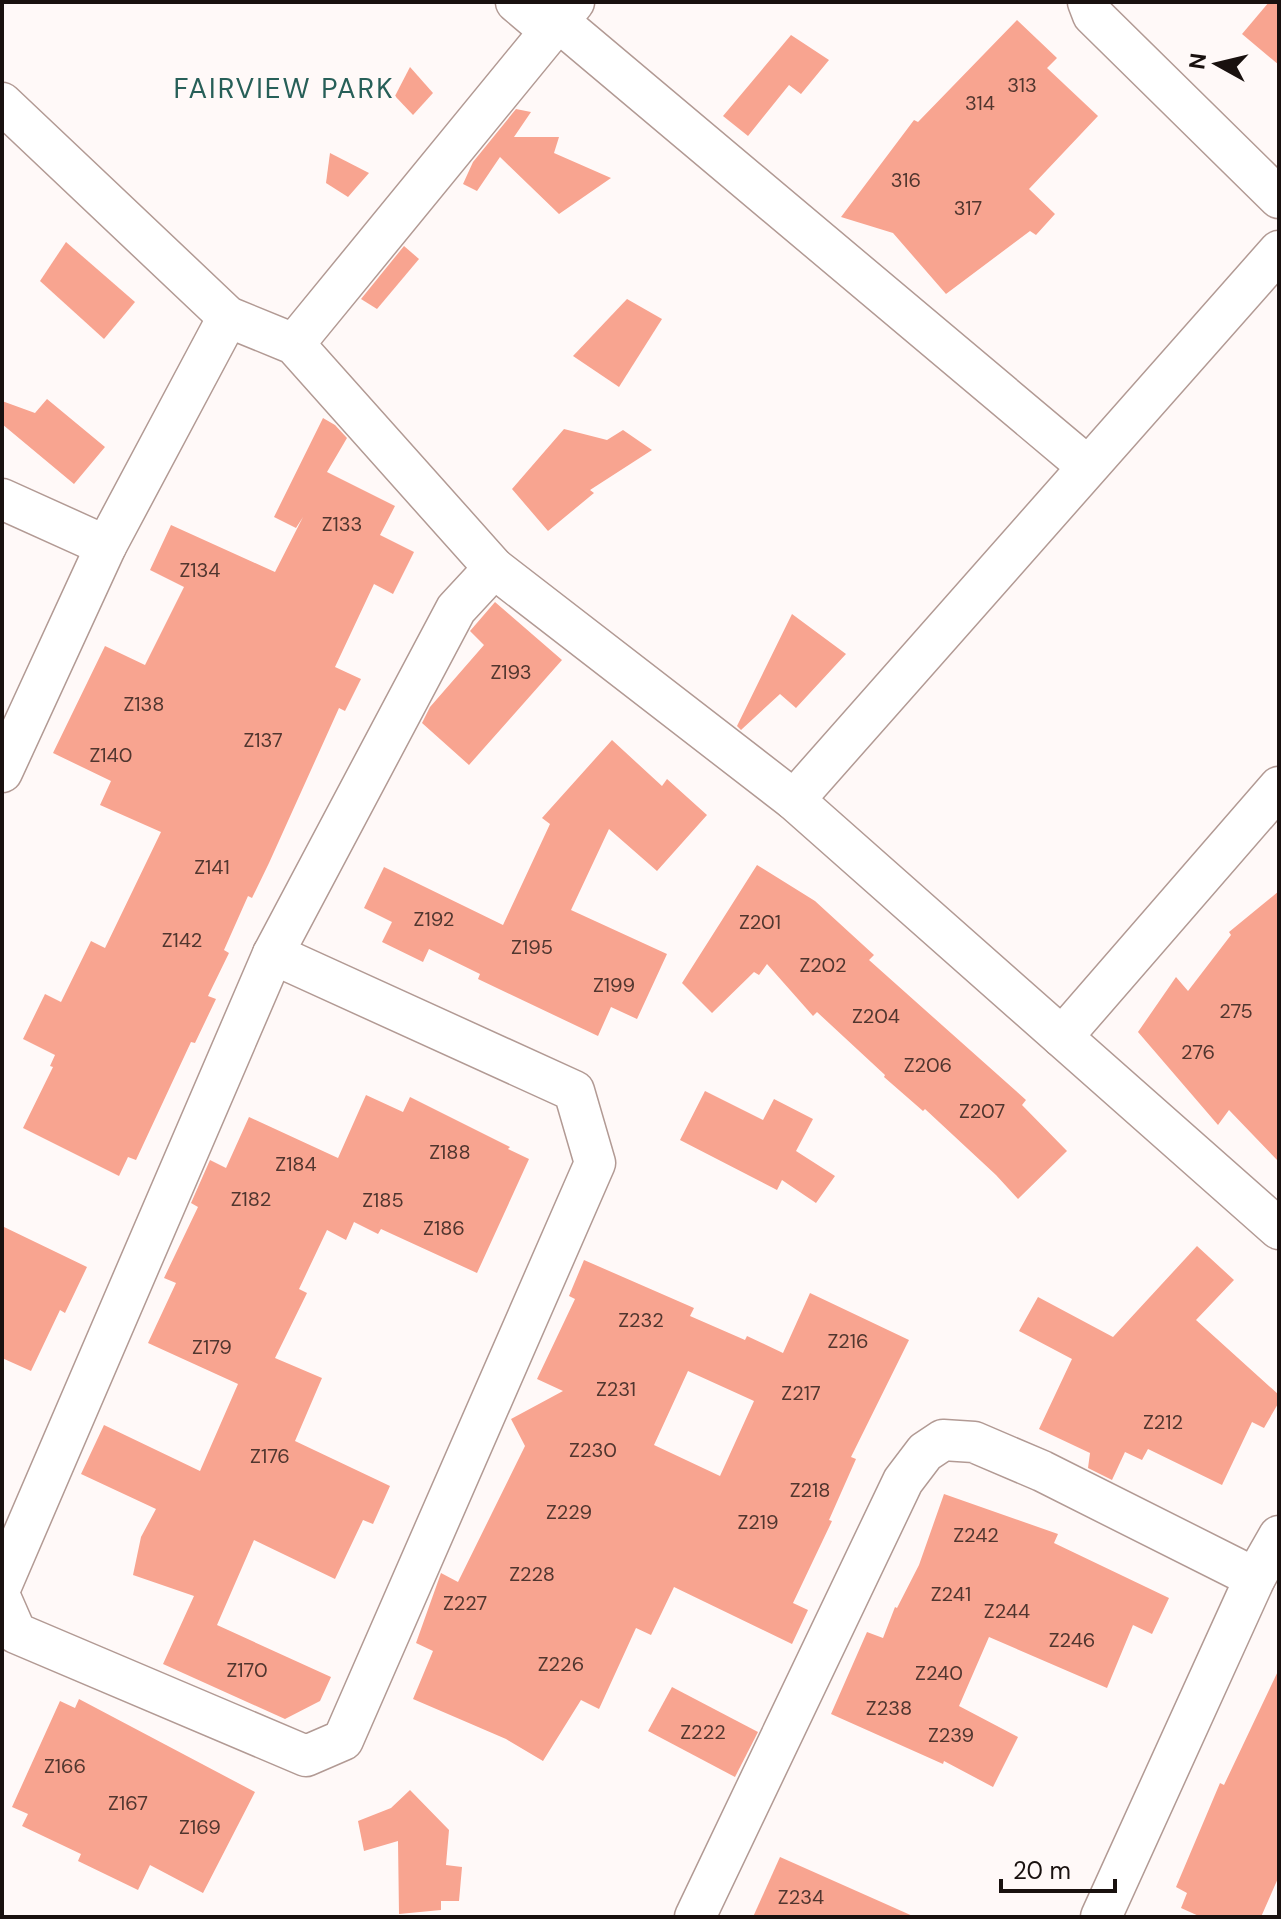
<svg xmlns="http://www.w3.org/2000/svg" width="1281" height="1919" font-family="'DM Sans',sans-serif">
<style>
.building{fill:#f8a490;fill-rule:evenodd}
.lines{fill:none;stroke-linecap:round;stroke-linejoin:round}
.minor-casing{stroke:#b29a94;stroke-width:43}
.minor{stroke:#fff;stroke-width:40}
.labels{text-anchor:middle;stroke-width:8;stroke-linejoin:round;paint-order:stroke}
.number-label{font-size:20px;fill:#51362f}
.quarter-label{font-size:28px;letter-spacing:2px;fill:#275f58;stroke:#fff9f8}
</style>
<rect width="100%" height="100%" fill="#fff9f8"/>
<!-- building -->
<g class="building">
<polygon points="1269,2 1279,2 1279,65 1242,34"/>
<polygon points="1017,20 1057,58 1047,68 1098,116 1029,189 1055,214 1036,235 1030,231 946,294 893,233 841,217 914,120 918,122"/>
<polygon points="791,35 829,60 801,94 789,85 748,136 723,116"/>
<polygon points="410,67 433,93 413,115 395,96"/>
<polygon points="516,109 531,112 514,137 559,137 554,153 611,178 559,214 500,157 477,191 463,184 473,162"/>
<polygon points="330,153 369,173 348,197 326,183"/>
<polygon points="66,242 135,302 104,339 40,281"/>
<polygon points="404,246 419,259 377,309 361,299"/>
<polygon points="627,299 662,319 619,387 573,356"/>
<polygon points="47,399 105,447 74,484 2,424 2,401 35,413"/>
<polygon points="323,418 335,425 347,438 327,472 395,506 380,535 414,552 393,594 374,584 335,667 361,679 345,711 339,708 269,863 252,898 248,896 224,950 229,953 208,996 216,999 195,1043 191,1042 136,1160 128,1157 119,1176 23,1128 53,1067 50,1066 55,1055 23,1039 45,994 61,1002 91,941 105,948 161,832 100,805 111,781 53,753 105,646 145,665 184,587 150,570 171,525 275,572 303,517 296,528 274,517"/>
<polygon points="564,429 607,440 623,430 652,450 590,490 594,493 548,531 512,489"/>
<polygon points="495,602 562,660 469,765 422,723 430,707 484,645 470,631"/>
<polygon points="792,614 846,654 796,708 780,694 741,730 737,726"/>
<polygon points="612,740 662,786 667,779 707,815 657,871 609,829 571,910 667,954 637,1019 611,1007 598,1036 478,979 480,974 429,949 423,962 382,942 392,922 364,908 384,867 503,925 550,824 542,818"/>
<polygon points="757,865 815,901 874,955 869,960 1026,1100 1022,1105 1067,1151 1018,1199 996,1175 925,1109 923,1111 884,1077 885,1075 817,1012 813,1016 767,964 759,975 754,972 712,1013 682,983"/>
<polygon points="1279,891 1279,1162 1229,1110 1218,1125 1138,1032 1176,977 1188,991 1231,935 1229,932"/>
<polygon points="705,1091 763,1120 774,1099 813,1119 796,1151 835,1176 816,1203 782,1180 777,1190 680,1140"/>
<polygon points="366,1095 403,1112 410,1097 510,1147 508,1149 529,1159 477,1273 381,1229 378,1234 354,1222 346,1240 327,1230 299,1289 307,1293 275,1358 322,1378 295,1441 390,1486 373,1524 363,1520 335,1579 254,1540 217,1625 331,1677 320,1701 285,1719 163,1664 194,1596 133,1575 141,1537 156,1509 81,1474 104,1425 200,1471 238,1384 148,1343 176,1283 164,1278 198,1207 191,1203 210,1160 226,1168 249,1117 338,1158"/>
<polygon points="2,1226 87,1267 65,1313 60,1310 31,1371 2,1358"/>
<polygon points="1197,1246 1234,1280 1196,1320 1279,1395 1279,1402 1264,1428 1252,1422 1222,1485 1148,1449 1142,1460 1125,1452 1112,1480 1088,1468 1090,1453 1039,1429 1072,1359 1019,1331 1038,1297 1113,1337"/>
<path d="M584 1260 694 1308 690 1316 745 1340 747 1336 783 1353 810 1293 909 1340 851 1457 856 1459 829 1520 832 1521 793 1603 808 1610 792 1644 674 1587 651 1635 636 1628 599 1709 581 1700 543 1761 506 1739 413 1699 433 1651 416 1643 441 1573 458 1582 525 1446 511 1419 563 1391 537 1379 575 1299 569 1296ZM688 1371 754 1401 720 1476 654 1445Z"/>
<polygon points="944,1494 1058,1534 1054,1543 1169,1598 1152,1634 1133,1625 1107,1688 989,1637 959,1706 1018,1737 993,1787 944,1761 943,1764 831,1714 867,1632 883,1638 895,1607 897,1608 919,1565"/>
<polygon points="1279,1669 1279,1876 1261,1917 1201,1917 1181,1908 1187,1893 1176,1887 1220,1783 1224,1785"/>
<polygon points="672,1687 758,1732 735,1777 648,1731"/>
<polygon points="79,1699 255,1792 203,1893 150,1865 138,1890 78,1861 81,1854 22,1826 28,1814 12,1807 60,1701 75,1708"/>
<polygon points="410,1790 449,1830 446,1865 462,1867 459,1901 441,1901 441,1910 399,1914 398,1841 364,1851 358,1821 391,1808"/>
<polygon points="780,1857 915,1917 753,1917"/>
</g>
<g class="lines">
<!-- minor casing -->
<g class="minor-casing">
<g id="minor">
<polyline points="516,2 549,30"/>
<polyline points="1088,2 1093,15 1279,198"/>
<polyline points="558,21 1087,466"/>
<polyline points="2,103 228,317 294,344 494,568 794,800 1279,1229"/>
<polyline points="294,344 574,2"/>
<polyline points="2,499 106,546"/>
<polyline points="2,772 106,546 228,317"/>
<polyline points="794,800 1279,251"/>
<polyline points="1062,1037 1279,787"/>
<polyline points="2,1584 273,954 456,609 494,568"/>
<polyline points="2,1601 16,1633 306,1756 343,1740 595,1163 574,1091 273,954"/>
<polyline points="695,1917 903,1481 925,1452 943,1440 974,1442 1042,1471 1255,1578"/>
<polyline points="1101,1917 1255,1578 1279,1536"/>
</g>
</g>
<!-- minor -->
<use href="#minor" class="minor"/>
</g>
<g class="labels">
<!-- number labels -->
<g class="number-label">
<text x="1022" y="92">313</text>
<text x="980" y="110">314</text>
<text x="906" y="187">316</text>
<text x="968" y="215">317</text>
<text x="342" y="531">Z133</text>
<text x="200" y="577">Z134</text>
<text x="511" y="679">Z193</text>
<text x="144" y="711">Z138</text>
<text x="263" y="747">Z137</text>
<text x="111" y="762">Z140</text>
<text x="212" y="874">Z141</text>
<text x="434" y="926">Z192</text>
<text x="760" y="929">Z201</text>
<text x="182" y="947">Z142</text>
<text x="532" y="954">Z195</text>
<text x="823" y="972">Z202</text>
<text x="614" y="992">Z199</text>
<text x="1236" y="1018">275</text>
<text x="876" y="1023">Z204</text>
<text x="1198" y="1059">276</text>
<text x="928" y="1072">Z206</text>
<text x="982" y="1118">Z207</text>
<text x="450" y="1159">Z188</text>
<text x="296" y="1171">Z184</text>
<text x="251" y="1206">Z182</text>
<text x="383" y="1207">Z185</text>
<text x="444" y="1235">Z186</text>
<text x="641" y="1327">Z232</text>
<text x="848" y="1348">Z216</text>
<text x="212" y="1354">Z179</text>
<text x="616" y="1396">Z231</text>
<text x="801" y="1400">Z217</text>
<text x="1163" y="1429">Z212</text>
<text x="593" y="1457">Z230</text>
<text x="270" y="1463">Z176</text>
<text x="810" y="1497">Z218</text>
<text x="569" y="1519">Z229</text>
<text x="758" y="1529">Z219</text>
<text x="976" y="1542">Z242</text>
<text x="532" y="1581">Z228</text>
<text x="951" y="1601">Z241</text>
<text x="465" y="1610">Z227</text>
<text x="1007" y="1618">Z244</text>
<text x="1072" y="1647">Z246</text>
<text x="561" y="1671">Z226</text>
<text x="247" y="1677">Z170</text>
<text x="939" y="1680">Z240</text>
<text x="889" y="1715">Z238</text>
<text x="703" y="1739">Z222</text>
<text x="951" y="1742">Z239</text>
<text x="65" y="1773">Z166</text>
<text x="128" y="1810">Z167</text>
<text x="200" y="1834">Z169</text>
<text x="801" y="1904">Z234</text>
</g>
<!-- quarter labels -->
<g class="quarter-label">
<text x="284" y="98">FAIRVIEW PARK</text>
</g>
</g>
<!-- border -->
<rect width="1281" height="1919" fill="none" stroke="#19110f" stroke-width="8"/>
<!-- north arrow -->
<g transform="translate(1217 64) rotate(278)" stroke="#fff9f8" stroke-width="6" paint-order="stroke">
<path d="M0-6L14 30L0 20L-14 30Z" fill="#19110f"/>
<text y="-12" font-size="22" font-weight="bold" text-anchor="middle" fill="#19110f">N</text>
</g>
<!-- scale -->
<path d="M1001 1879v12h114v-12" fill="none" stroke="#19110f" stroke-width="4"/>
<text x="1013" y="1879" font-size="24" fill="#19110f" stroke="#fff9f8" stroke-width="6" paint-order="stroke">20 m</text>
</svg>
